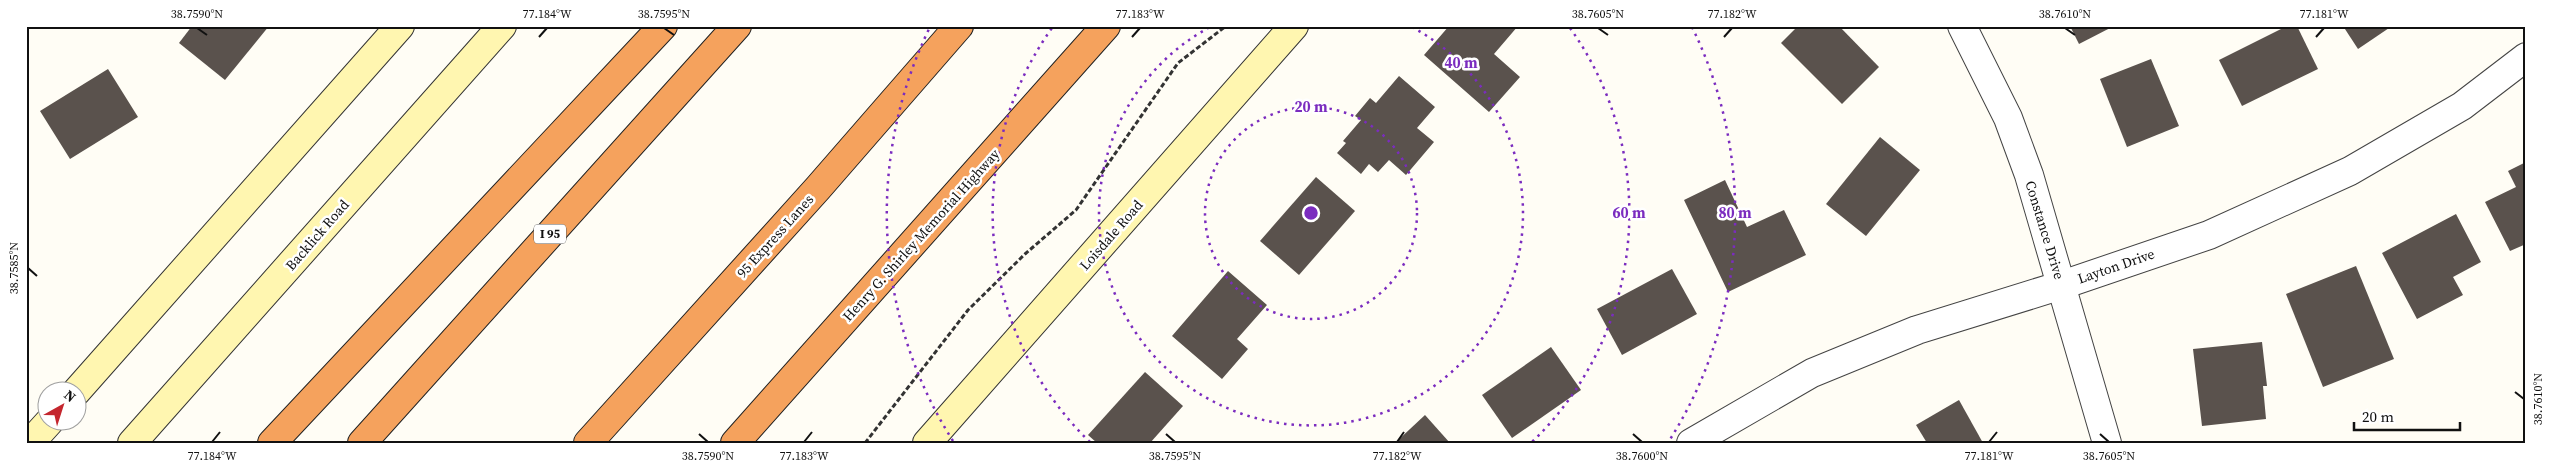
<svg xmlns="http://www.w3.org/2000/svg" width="2552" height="469" font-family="'Source Serif 4',serif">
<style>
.building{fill:#5a524d}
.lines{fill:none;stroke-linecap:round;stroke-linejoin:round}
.street-casing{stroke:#444;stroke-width:30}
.secondary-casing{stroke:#333;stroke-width:30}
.highway-casing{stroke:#222;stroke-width:30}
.path{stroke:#333;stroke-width:3;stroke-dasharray:5 2.5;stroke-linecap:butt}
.street{stroke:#fff;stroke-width:28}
.secondary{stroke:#fff6b0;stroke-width:28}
.highway{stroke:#f5a25d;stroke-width:28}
.ticks{fill:none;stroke:#111;stroke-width:2}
.ring{fill:none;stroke:#7b2cbf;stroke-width:2.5;stroke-dasharray:2.5 5}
.labels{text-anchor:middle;stroke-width:5;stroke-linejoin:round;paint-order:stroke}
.shield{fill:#fff;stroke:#585858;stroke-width:1}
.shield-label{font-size:12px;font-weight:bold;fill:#111}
.street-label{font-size:14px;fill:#111;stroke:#fff}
.centre{fill:#7b2cbf;stroke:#fff;stroke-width:2.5}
.ring-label{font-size:15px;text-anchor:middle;font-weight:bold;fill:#7b2cbf;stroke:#fff;stroke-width:5;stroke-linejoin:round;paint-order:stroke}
.neatline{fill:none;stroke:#111;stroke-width:2}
.ticks-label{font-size:12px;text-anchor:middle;fill:#111}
</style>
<rect width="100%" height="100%" fill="#fffdf5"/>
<!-- building -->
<g class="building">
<polygon points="192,26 269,26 225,80 179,43"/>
<polygon points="1449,26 1518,26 1494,54 1520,77 1489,112 1424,55"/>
<polygon points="1798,26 1839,26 1879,67 1842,104 1781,43"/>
<polygon points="2070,26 2114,26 2079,44"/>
<polygon points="2287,26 2297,26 2318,69 2242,106 2219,60"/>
<polygon points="2343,26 2392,26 2358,49"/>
<polygon points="2151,59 2179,126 2127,147 2100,79"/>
<polygon points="108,69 138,117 70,159 40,111"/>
<polygon points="1399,76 1435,107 1417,128 1434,142 1406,175 1389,160 1378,172 1369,164 1361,174 1337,153 1346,143 1343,141 1361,120 1355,116 1370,98 1376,103"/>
<polygon points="1880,137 1920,170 1866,236 1826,204"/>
<polygon points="2526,162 2526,244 2510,251 2485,202 2516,187 2508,171"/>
<polygon points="1316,177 1355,211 1299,275 1260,241"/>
<polygon points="1725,180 1747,227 1784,210 1806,255 1728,292 1684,200"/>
<polygon points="2456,214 2481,262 2453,277 2463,295 2417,319 2382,253"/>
<polygon points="2356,266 2394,359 2323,387 2286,294"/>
<polygon points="1672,269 1697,314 1622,355 1597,309"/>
<polygon points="1228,271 1267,305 1237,339 1248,349 1222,379 1172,336"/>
<polygon points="2262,342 2267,386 2263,386 2266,419 2202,426 2193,349"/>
<polygon points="1551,347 1581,390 1512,438 1482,395"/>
<polygon points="1145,372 1183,406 1150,443 1097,443 1088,435"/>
<polygon points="1959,400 1983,443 1927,443 1916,425"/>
<polygon points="1425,415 1450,443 1395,443"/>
</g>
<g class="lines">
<!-- street casing -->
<g class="street-casing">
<g id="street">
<polyline points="1962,26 2008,118 2029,175 2107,443"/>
<polyline points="1691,443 1812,373 1917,330 2062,285 2209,235 2350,171 2462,106 2526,57"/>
</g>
</g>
<!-- secondary casing -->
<g class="secondary-casing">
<g id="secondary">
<polyline points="76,392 400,26"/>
<polyline points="30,443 49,422"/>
<polyline points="132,443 502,26"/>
<polyline points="927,443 1294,26"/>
</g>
</g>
<!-- highway casing -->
<g class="highway-casing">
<g id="highway">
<polyline points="272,443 663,26"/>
<polyline points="362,443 737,26"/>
<polyline points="588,443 818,188 959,26"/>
<polyline points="735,443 1106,26"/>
</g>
</g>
<!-- path -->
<polyline class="path" points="865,443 968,310 1025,254 1076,210 1178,63 1226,26"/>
<!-- street -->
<use href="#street" class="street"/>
<!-- secondary -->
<use href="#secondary" class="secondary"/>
<!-- highway -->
<use href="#highway" class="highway"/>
</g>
<!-- ticks -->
<path class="ticks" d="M197 28 207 35M664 28 674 35M1598 28 1608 35M2065 28 2075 35M539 37 547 28M1132 37 1140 28M1724 37 1732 28M2316 37 2324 28M28 268 37 276M2515 392 2524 399M699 434 708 442M1166 434 1175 442M1633 434 1642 442M2100 434 2109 442M212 442 220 432M804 442 812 432M1397 442 1404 432M1989 442 1997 432"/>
<!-- distance rings -->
<g class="ring">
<circle cx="1311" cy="213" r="106"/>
<path d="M1412 27A212 212 0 1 1 1210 27"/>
<path d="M1090 442A318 318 0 0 1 1052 28M1570 28A318 318 0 0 1 1532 442"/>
<path d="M953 441A424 424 0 0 1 930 27M1692 27A424 424 0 0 1 1669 441"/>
</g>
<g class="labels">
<!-- shield labels -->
<rect class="shield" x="534" y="224.5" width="32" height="19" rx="4"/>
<g class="shield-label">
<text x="550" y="238">I 95</text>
</g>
<!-- street labels -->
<g class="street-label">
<text transform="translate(2045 230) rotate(73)" y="5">Constance Drive</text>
<text transform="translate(317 235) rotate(-49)" y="5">Backlick Road</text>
<text transform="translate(921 235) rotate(-48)" y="5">Henry G. Shirley Memorial Highway</text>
<text transform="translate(1111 235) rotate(-49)" y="5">Loisdale Road</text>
<text transform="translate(775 236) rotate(-48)" y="5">95 Express Lanes</text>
<text transform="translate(2116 266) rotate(-19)" y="5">Layton Drive</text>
</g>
</g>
<circle cx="1311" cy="213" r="8" class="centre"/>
<g class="ring-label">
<text x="1461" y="68">40 m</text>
<text x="1311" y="112">20 m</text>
<text x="1629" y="218">60 m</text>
<text x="1735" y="218">80 m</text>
</g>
<!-- border -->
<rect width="2552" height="469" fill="none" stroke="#ffffff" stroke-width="55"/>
<!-- north arrow -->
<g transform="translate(62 406) rotate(39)"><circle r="24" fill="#ffffff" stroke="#a0a0a0"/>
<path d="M0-4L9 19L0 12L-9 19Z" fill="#c4262e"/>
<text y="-8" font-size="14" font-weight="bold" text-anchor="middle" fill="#111111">N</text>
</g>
<!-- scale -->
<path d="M2354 422v8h106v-8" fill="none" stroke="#111111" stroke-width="2.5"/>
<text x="2362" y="422" font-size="15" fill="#111111" stroke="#ffffff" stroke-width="4" paint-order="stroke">20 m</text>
<rect x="28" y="28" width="2496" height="414" class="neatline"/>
<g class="ticks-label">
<text x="197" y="18">38.7590°N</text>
<text x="547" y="18">77.184°W</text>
<text x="664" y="18">38.7595°N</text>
<text x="1140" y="18">77.183°W</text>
<text x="1598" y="18">38.7605°N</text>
<text x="1732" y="18">77.182°W</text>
<text x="2065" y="18">38.7610°N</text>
<text x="2324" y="18">77.181°W</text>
<text transform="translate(14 268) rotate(-90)" y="4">38.7585°N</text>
<text transform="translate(2538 399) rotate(-90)" y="4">38.7610°N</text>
<text x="212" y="460">77.184°W</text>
<text x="708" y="460">38.7590°N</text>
<text x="804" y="460">77.183°W</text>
<text x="1175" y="460">38.7595°N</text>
<text x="1397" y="460">77.182°W</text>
<text x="1642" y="460">38.7600°N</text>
<text x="1989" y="460">77.181°W</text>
<text x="2109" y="460">38.7605°N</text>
</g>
</svg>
